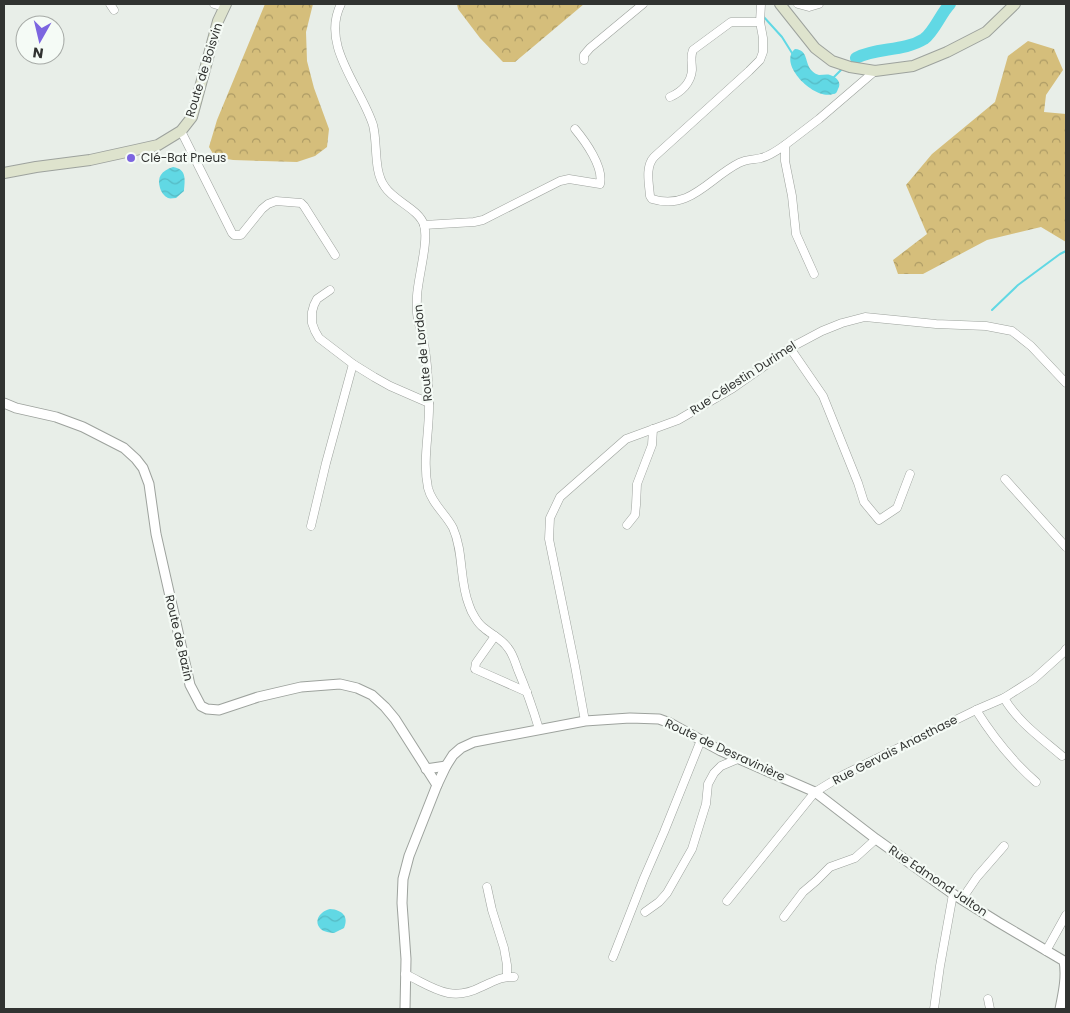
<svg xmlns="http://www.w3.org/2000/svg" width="1070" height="1013" font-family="Poppins,sans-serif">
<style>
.forest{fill:url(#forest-crowns)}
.water{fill:url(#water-waves)}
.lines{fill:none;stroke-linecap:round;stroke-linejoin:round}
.stream{stroke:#61d8e4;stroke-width:2}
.river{stroke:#61d8e4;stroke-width:12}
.minor-casing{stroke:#9da29d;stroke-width:9}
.tertiary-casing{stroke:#9da29d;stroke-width:11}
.secondary-casing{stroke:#9da29d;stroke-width:12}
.minor{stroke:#fff;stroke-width:8}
.tertiary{stroke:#fff;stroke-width:9}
.secondary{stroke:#dee3cd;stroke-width:10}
.poi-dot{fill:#7c65e0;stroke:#f5fbf6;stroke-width:2}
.labels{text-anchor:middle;stroke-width:4.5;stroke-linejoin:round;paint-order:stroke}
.street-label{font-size:12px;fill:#313331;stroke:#f5fbf6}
.poi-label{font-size:12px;fill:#313331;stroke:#f5fbf6;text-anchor:start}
</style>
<defs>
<pattern id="forest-crowns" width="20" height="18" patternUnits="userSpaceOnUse" patternTransform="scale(1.25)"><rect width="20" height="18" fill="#d5be7b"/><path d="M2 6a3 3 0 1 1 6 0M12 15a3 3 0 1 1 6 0" fill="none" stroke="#ad9b65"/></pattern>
<pattern id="water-waves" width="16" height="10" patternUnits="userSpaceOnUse" patternTransform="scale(1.25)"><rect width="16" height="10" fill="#61d8e4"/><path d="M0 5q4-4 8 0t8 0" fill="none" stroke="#55bac4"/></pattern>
</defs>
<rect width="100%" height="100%" fill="#e8eee8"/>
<!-- forest -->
<g class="forest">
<polygon points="265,4 313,4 306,32 307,61 314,88 329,129 327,147 315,156 297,162 233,160 215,157 209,147 217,120"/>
<polygon points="457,4 584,4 515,62 503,62 480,38 458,9"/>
<polygon points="1028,41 1054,49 1063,70 1046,95 1044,112 1066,114 1066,242 1041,227 987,240 923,274 898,274 893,260 927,234 906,185 932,154 995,102 1008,56"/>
</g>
<!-- water -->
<g class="water">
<path d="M795 49C809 50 804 63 812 71 814 73 816 74 819 75 823 75 827 74 830 75 837 77 842 83 838 89 837 92 836 94 833 94 815 101 777 64 795 49Z"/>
<path d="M173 167C187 169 185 180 184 191L176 198C173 198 170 199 168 198 164 196 161 192 160 188 157 177 161 171 173 167Z"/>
<path d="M330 909C342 910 349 916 344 928L334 933C331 933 325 932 322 930 312 922 320 911 330 909Z"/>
</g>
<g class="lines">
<!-- stream -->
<g class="stream">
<polyline points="762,15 782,37 792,53"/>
<polyline points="834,77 843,68"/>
<polyline points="992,310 1018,285 1060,254 1066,251"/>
</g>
<!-- river -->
<path class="river" d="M856 58C877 47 903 52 924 39 934 32 941 13 950 4"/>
<!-- minor casing -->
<g class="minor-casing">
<g id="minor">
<polyline points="110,4 114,10"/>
<polyline points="214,4 224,7"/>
<path d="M341 4C320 45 361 87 373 125 378 144 373 171 385 187 394 201 419 209 424 225 429 241 418 277 417 296 417 303 416 312 418 319 420 330 424 340 425 350 428 367 428 385 429 401 430 431 422 459 428 488 432 504 446 514 453 528 464 553 459 580 469 605 471 612 478 624 484 628 492 635 502 639 508 648 513 654 515 662 518 670 526 689 533 709 539 729"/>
<path d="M761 4 760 22 763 38V52L760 60 749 71 654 157C645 167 649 183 650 196L652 199C690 211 709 178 739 163 747 159 753 160 761 158 770 156 778 150 785 145"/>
<polyline points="798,4 809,7 819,4"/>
<polyline points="584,60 584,55 590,48 643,4"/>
<path d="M670 97C681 92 691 83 692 70 692 63 690 57 693 50L731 22H760"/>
<polyline points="181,131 232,233 234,235 241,235 262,209 268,204 276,201 301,203 304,206 335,255"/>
<path d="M424 225 474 222 483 220 560 181 569 179 600 184C604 167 585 141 575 129"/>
<polyline points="814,274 796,234 792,196 785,161 785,145 819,119 875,71"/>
<polyline points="330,290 317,299 314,305 312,312 312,323 315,331 319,338 353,364 374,377 390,386 429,403"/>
<polyline points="790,348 823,396 858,483 864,502 879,520 897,508 910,474"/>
<polyline points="1005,479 1066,547"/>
<polyline points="627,525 635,515 636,505 637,484 652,445 653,429"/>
<polyline points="311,526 326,463 353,364"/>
<polyline points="495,636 476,663 475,669 527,692"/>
<path d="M1004 698C1018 722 1041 738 1062 756"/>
<path d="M976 710C993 737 1012 761 1036 782"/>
<polyline points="585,721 575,666 549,539 550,518 560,497 626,439 678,420 733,388 790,348 822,331 842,323 865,317 936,324 986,326 1012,331 1031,346 1066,383"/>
<polyline points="487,887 492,910 504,948 507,965 507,977"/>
<polyline points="962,899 977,877 1004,846"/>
<polyline points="727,901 815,792 843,775 976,710 1004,698 1034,679 1064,652 1066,649"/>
<polyline points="645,912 659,902 667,893 692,849 701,820 706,804 708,784 714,773 721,766 740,758"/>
<polyline points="784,917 803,892 816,881 830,867 855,858 876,839"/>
<polyline points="1046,951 1066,915"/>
<polyline points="613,957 644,878 664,832 701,740"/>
<path d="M405 974C433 987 450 1003 481 987 493 982 501 976 514 977"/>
<polyline points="988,999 990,1009"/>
<polyline points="934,1009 940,966 953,894"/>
</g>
</g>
<!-- tertiary casing -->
<g class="tertiary-casing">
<g id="tertiary">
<polyline points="4,403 16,408 56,417 83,427 124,448 136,459 143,468 149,484 156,534 190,685 201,706 207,709 219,710 258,697 301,687 340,684 357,688 372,695 385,707 395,719 437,785"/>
<polyline points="426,769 446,766"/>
<path d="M405 1009 406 959 402 903 403 879 409 856 437 785 446 766 453 755 461 748 474 742 585 721 630 718 659 719 670 723 721 751 815 792 876 839 953 894 998 922 1064 961C1067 977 1063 994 1060 1009"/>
</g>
</g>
<!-- secondary casing -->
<g class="secondary-casing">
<g id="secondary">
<polyline points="780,4 815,48 832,61 850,67 875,71 913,66 947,52 986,32 1015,4"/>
<polyline points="4,173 36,167 90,160 131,151 158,145 181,131 192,117 218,21 226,4"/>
</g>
</g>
<!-- minor -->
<use href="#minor" class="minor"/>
<!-- tertiary -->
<use href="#tertiary" class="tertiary"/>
<!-- secondary -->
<use href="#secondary" class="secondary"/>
</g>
<!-- markers -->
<circle class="poi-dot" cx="131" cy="158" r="5"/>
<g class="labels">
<!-- street labels -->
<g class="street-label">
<text transform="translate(204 70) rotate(-73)" y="4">Route de Boisvin</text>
<text transform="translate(423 353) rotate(-96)" y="4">Route de Lordon</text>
<text transform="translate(743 378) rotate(-33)" y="4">Rue Célestin Durimel</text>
<text transform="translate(179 638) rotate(77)" y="4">Route de Bazin</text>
<text transform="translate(725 750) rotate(25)" y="4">Route de Desravinière</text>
<text transform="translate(895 750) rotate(-27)" y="4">Rue Gervais Anasthase</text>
<text transform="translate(938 881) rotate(34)" y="4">Rue Edmond Jalton</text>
</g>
<!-- poi labels -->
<g class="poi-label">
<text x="141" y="162">Clé-Bat Pneus</text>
</g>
</g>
<!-- border -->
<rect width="1070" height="1013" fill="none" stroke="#313331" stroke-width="10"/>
<!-- north arrow -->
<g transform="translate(40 40) rotate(188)"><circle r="24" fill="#f5fbf6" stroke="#a7aba7"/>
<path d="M0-4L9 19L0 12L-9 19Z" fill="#7c65e0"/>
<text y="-8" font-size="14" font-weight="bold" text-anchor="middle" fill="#313331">N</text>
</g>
</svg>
